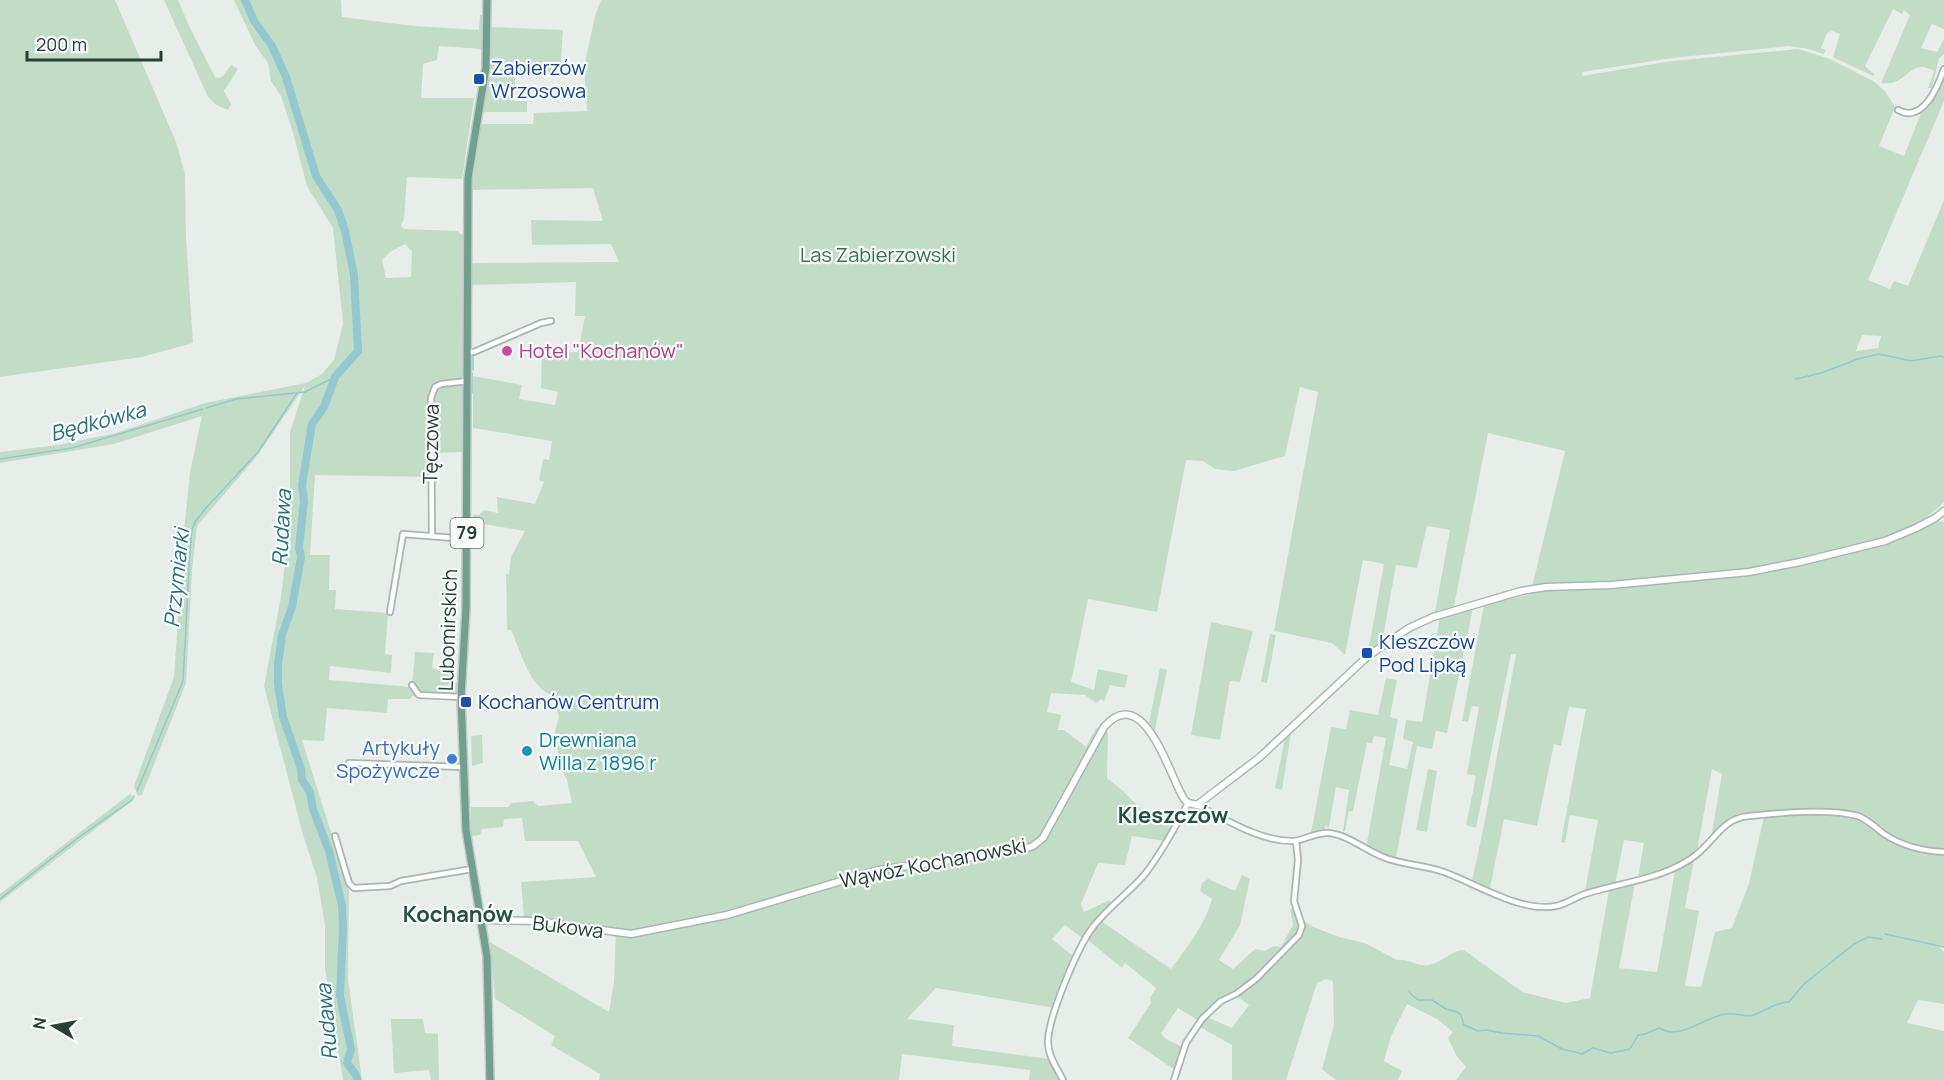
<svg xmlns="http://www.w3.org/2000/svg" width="1944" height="1080" font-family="Manrope,sans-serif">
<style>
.green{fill:#c2ddc7;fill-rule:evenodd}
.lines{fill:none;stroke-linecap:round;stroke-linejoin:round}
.stream{stroke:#94c8ce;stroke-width:1.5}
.river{stroke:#94c8ce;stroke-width:8}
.street-casing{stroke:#a9b6b1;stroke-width:8}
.secondary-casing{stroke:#a6b9b1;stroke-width:9}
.primary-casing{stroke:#c2c9c7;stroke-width:10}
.street{stroke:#fff;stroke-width:4.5}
.secondary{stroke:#fff;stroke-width:6}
.primary{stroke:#6fa090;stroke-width:7}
.transit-dot{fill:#1a4fb4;stroke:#f7fbf9;stroke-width:2}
.hotel-dot{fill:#d1479c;stroke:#f7fbf9;stroke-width:2}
.culture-dot{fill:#0f9aa8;stroke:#f7fbf9;stroke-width:2}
.shop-dot{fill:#3f7fe0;stroke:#f7fbf9;stroke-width:2}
.labels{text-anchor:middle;stroke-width:4.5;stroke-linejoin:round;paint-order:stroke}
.shield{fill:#f7fbf9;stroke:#657771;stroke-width:1.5}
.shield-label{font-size:18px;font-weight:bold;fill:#263f37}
.transit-label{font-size:20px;fill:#164399;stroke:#f7fbf9;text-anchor:start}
.park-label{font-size:20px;fill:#347348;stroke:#f7fbf9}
.hotel-label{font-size:20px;fill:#b23c85;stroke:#f7fbf9;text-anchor:start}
.street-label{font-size:20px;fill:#263f37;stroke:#f7fbf9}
.culture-label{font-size:20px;fill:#0d838f;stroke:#f7fbf9;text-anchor:start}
.shop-label{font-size:20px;fill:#366cbe;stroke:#f7fbf9;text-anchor:end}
.water-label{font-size:21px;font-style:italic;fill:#256e77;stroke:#f7fbf9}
.quarter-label{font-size:22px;font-weight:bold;fill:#245043;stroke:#f7fbf9}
</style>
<rect width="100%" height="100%" fill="#e7eeea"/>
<!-- green -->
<g class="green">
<polygon points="0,0 115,0 176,142 185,174 186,237 193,343 142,357 0,377"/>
<polygon points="164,0 178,0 189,26 215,77 219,78 223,76 231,65 238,69 224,91 231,104 228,110 216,105 208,97"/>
<path d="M234 0H341L342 17 414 26 479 30 480 15H483L482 49 439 46 437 60 423 64 421 98H474L462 179 407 177 404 219 401 226 404 229 458 231 460 234 464 235 463 452 433 453V477L315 475 310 555H330L329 590H336L335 609 388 613 385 654 392 655 391 673 330 666 329 680 412 687 415 652 434 653 432 668 455 676 452 682 457 683 456 699 412 696 411 699H388L387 713 327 708 324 741 302 740 349 890 348 979 362 1080H343L325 968V925L317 878 303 835 264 686 281 597 290 518V432L305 386 257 456 197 526 192 571 186 683 142 795 138 796 134 786 174 677 184 530 190 472 202 416 114 444 0 463V452L58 445 116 433 205 403 306 383 322 374 334 360 343 323 333 228 307 186 293 133 281 96 271 81 268 63 255 45ZM405 244 412 251 411 277 386 278 382 260 390 252Z"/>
<path d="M601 0H1944V29L1932 24 1921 48 1937 52 1944 39V54L1939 58 1932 88H1928L1934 71C1914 60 1911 75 1895 82 1891 84 1885 83 1881 83L1910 15 1904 10 1902 14 1893 9 1865 66 1874 74 1873 76 1833 57 1840 34 1832 31 1827 33 1821 48 1825 50 1824 54 1809 49 1789 46 1672 58 1582 72V76L1672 61 1798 49 1830 59 1873 81 1885 91 1895 107 1879 146 1904 156 1923 108 1944 73V101L1868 280 1890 289 1894 281 1908 286 1944 200V502C1912 535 1867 544 1824 553 1799 559 1773 567 1748 571 1676 580 1604 584 1532 587L1565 451 1488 433 1454 606 1435 612 1450 530 1427 526 1417 568 1396 565 1383 638 1368 652 1384 564 1363 560 1345 655 1332 643 1274 631 1318 392 1300 387 1285 456 1234 471 1215 469 1203 461 1186 460 1157 612 1088 599 1071 682 1094 690 1098 669 1128 675 1125 688 1110 685 1104 702 1101 699 1096 703 1085 695 1051 693 1047 712 1061 715 1058 730H1064L1086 747 1096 728 1108 732 1107 778 1122 790 1143 811H1169L1170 832 1165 841 1132 836 1125 865 1098 863 1081 904 1084 912 1110 900 1111 907 1082 938 1065 925 1052 939 1073 956 1055 1008 936 988 907 1019 954 1025 952 1046 1050 1059 1062 1080H1029L1030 1070 902 1054 899 1080H599L600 1074 551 1045 555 1036 495 999 490 942 609 1012 614 982 616 930 524 917 521 882 596 877 578 841H525L522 818 504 819 503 827 482 829 480 835 471 836V807H508L511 803 533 801 538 806 572 803 567 780 560 766 555 731 559 716 551 695C528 684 521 652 511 630H507L506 574H509L511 557 525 531 472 522 473 515H479L484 510 498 513 497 497 535 504 544 482 539 480 543 459 549 460 552 441 473 428V376L522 385 519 399 555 405 558 392 541 388 542 353 578 352 585 316H575L576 282 472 285V263L619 262 611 244 532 245 531 220 603 221 593 188 472 190 479 124H533L534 113 587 111 584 67 595 16ZM1862 335 1881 336 1878 348 1856 351Z"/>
<path d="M489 27 563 30 560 75C535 77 512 74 488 68Z"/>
<polygon points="487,71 515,77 515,101 527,101 527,112 481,112"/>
<path d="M1935 521 1944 522V946L1938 945 1944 952V1004L1918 1000 1907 1023 1944 1031V1080H1456L1466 1067 1456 1055 1448 1038 1453 1032 1437 1019 1407 1004 1391 1036 1384 1061 1402 1071 1398 1080H1336L1322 1069 1334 1025 1333 981 1326 979 1317 983 1286 1080H1232V1045L1198 1026 1207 1017 1232 1028 1249 1005 1237 996C1216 999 1212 1004 1199 1021L1178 1008 1161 1033 1166 1039 1182 1047 1175 1070 1128 1038 1151 1003 1150 998 1156 988 1125 963 1122 968 1088 940 1101 921 1171 969C1186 948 1205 925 1212 899L1200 891 1202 883 1208 879 1235 891 1242 875 1250 879 1240 925 1219 960 1233 969 1255 949 1265 951 1273 946 1281 947 1293 925 1290 909 1297 907 1303 920 1311 926 1339 937 1365 943 1397 960C1409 958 1417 967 1429 965 1442 962 1452 950 1464 950L1522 992 1566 1003 1590 998 1609 890 1635 883 1619 968 1657 972 1675 871 1683 868 1694 859 1685 908 1699 911 1685 986 1701 987 1715 932 1732 928 1749 883 1765 812C1737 811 1729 818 1711 838L1722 774 1712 769 1697 851 1683 861 1638 878 1644 843 1624 840 1615 884 1585 891 1598 820 1570 815 1565 843 1561 842 1586 709 1569 707 1561 746 1554 744 1537 826 1504 819 1490 888 1472 881 1483 830 1516 654H1511L1476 828 1466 825 1476 776 1467 774 1479 707 1472 706 1468 722 1462 721 1484 605 1543 591 1612 588 1750 574 1804 565 1885 544Z"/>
<polygon points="1473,608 1447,733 1436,731 1432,749 1417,746 1396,858 1366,848 1386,738 1374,736 1372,743 1367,743 1353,811 1349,811 1345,831 1343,831 1349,790 1336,787 1329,827 1325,826 1325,830 1311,833 1331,727 1346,729 1350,710 1378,715 1386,678 1397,680 1390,717 1398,719 1389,765 1407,769 1413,742 1403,739 1406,720 1422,722 1440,617"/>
<polygon points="1211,622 1253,631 1240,682 1230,681 1220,740 1191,735"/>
<polygon points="1270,634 1276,635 1267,683 1261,682"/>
<polygon points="1160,668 1167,670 1155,730 1149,723"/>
<polygon points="1291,733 1282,790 1275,788 1285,738"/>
<polygon points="482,735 483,763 472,766 471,736"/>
<polygon points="1428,769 1437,771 1427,832 1416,830"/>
<polygon points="131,793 132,801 0,902 0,894"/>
<polygon points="391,1019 423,1019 425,1033 438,1034 439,1080 431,1080 429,1070 394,1073"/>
</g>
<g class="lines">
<!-- stream -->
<g class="stream">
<polyline points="473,370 473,355"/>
<polyline points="1796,379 1821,373 1858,359 1879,354 1911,361 1941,356 1944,357"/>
<polyline points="472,393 472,373"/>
<polyline points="206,408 236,399 305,392 335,377"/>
<polyline points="0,459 72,448 203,409"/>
<polyline points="137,791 183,681 190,550 192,530 195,522 205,509 258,452 297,393"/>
<polyline points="0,899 79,837 132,800 134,796"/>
<polyline points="1885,934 1944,947"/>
<path d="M1409 992 1418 1000H1432L1446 1009 1457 1012 1461 1015 1464 1025 1478 1031 1486 1030 1502 1033 1538 1036 1562 1049 1579 1053 1582 1054 1593 1048 1611 1053 1630 1049 1638 1035 1645 1034 1659 1028C1682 1041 1703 1017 1726 1014 1736 1012 1744 1018 1754 1015 1763 1011 1780 1001 1789 1002L1804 984 1854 944 1868 937 1882 939"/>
</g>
<!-- river -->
<polyline class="river" points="245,0 254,21 272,46 286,77 316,176 338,210 345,231 354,275 358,351 335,377 324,407 312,424 302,485 304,501 299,548 301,557 292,607 282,635 278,665 278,684 283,717 301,769 302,780 310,792 313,809 329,851 342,906 343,928 340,996 351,1049 347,1063 356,1075 357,1080"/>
<!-- street casing -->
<g class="street-casing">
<g id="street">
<path d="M1898 110C1923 124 1938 86 1944 69"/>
<polyline points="468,352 474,352 541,323 551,321"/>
<polyline points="432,536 431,398 435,387 441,384 468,381"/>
<polyline points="390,612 403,534 467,539"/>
<polyline points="412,685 419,695 461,697"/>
<polyline points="349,763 463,767"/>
<path d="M1197 805C1226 819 1260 842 1294 841 1305 840 1316 832 1329 833 1348 835 1365 850 1383 857 1402 865 1424 865 1444 872 1477 884 1521 913 1556 906 1566 904 1576 897 1585 894 1622 882 1665 879 1696 855 1715 840 1723 818 1749 816 1779 813 1829 808 1858 816 1867 819 1876 828 1884 834 1902 846 1923 851 1944 852"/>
<polyline points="335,836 349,883 354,888 390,886 401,881 472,869"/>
<path d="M1063 1080C1057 1068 1048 1056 1048 1042 1048 1018 1078 946 1093 927 1108 907 1129 893 1145 874 1162 852 1175 828 1188 803"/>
<polyline points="1174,1080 1186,1043 1202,1019 1221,1001 1236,994 1256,979 1299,935 1302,926 1294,901 1298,860 1296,841"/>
</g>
</g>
<!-- secondary casing -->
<g class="secondary-casing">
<path id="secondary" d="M482 920 537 921 631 934 727 915 878 870 1018 851 1033 846 1043 838 1104 727C1144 681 1169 775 1184 799L1188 803 1197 805 1260 757 1368 656 1409 628 1433 617 1521 591 1546 587 1611 585 1749 572 1800 562 1885 541 1916 528 1935 518 1944 511"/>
</g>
<!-- primary casing -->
<g class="primary-casing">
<polyline id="primary" points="487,0 486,67 468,178 466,608 461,697 466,830 487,957 490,1080"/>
</g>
<!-- street -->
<use href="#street" class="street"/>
<!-- secondary -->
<use href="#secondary" class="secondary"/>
<!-- primary -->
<use href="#primary" class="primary"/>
</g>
<!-- markers -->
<g class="transit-dot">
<rect x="473" y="73" width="12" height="12" rx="3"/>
<rect x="1361" y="647" width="12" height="12" rx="3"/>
<rect x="460" y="696" width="12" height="12" rx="3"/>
</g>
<circle class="hotel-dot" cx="507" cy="351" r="6"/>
<circle class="culture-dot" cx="527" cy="751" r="6"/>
<circle class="shop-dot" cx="452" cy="759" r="6"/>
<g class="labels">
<!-- shield labels -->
<rect class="shield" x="450.5" y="518" width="33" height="30" rx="4.5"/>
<g class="shield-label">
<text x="467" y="539">79</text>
</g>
<!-- transit labels -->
<g class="transit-label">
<text x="491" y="75">Zabierzów<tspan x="491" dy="23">Wrzosowa</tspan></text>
<text x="1379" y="649">Kleszczów<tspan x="1379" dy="23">Pod Lipką</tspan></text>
<text x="478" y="709">Kochanów Centrum</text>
</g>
<!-- park labels -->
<g class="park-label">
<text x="878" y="262">Las Zabierzowski</text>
</g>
<!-- hotel labels -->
<g class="hotel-label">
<text x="519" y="358">Hotel "Kochanów"</text>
</g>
<!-- street labels -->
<g class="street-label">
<text transform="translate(431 444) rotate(-89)" y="7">Tęczowa</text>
<text transform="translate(448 630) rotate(-88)" y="7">Lubomirskich</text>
<text transform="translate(933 863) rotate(-11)" y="7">Wąwóz Kochanowski</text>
<text transform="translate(568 927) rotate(7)" y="7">Bukowa</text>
</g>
<!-- culture labels -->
<g class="culture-label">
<text x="539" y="747">Drewniana<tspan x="539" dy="23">Willa z 1896 r</tspan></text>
</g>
<!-- shop labels -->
<g class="shop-label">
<text x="440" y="755">Artykuły<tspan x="440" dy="23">Spożywcze</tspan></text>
</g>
<!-- water labels -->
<g class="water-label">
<text transform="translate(98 422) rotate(-15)" y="7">Będkówka</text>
<text transform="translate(282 528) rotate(-87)" y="7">Rudawa</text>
<text transform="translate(177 578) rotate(-84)" y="7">Przymiarki</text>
<text transform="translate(327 1022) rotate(-95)" y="7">Rudawa</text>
</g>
<!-- quarter labels -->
<g class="quarter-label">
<text x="1173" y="823">Kleszczów</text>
<text x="458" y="922">Kochanów</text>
</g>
</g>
<!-- north arrow -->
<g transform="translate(54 1026) rotate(280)" stroke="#f7fbf9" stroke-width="4.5" paint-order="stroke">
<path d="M0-4.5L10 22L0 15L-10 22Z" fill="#263f37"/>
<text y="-9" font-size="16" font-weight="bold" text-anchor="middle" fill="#263f37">N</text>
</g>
<!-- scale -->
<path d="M27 51v9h134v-9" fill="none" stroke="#263f37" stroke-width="3"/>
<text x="36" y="51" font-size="18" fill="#263f37" stroke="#f7fbf9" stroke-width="4.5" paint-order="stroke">200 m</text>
</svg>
